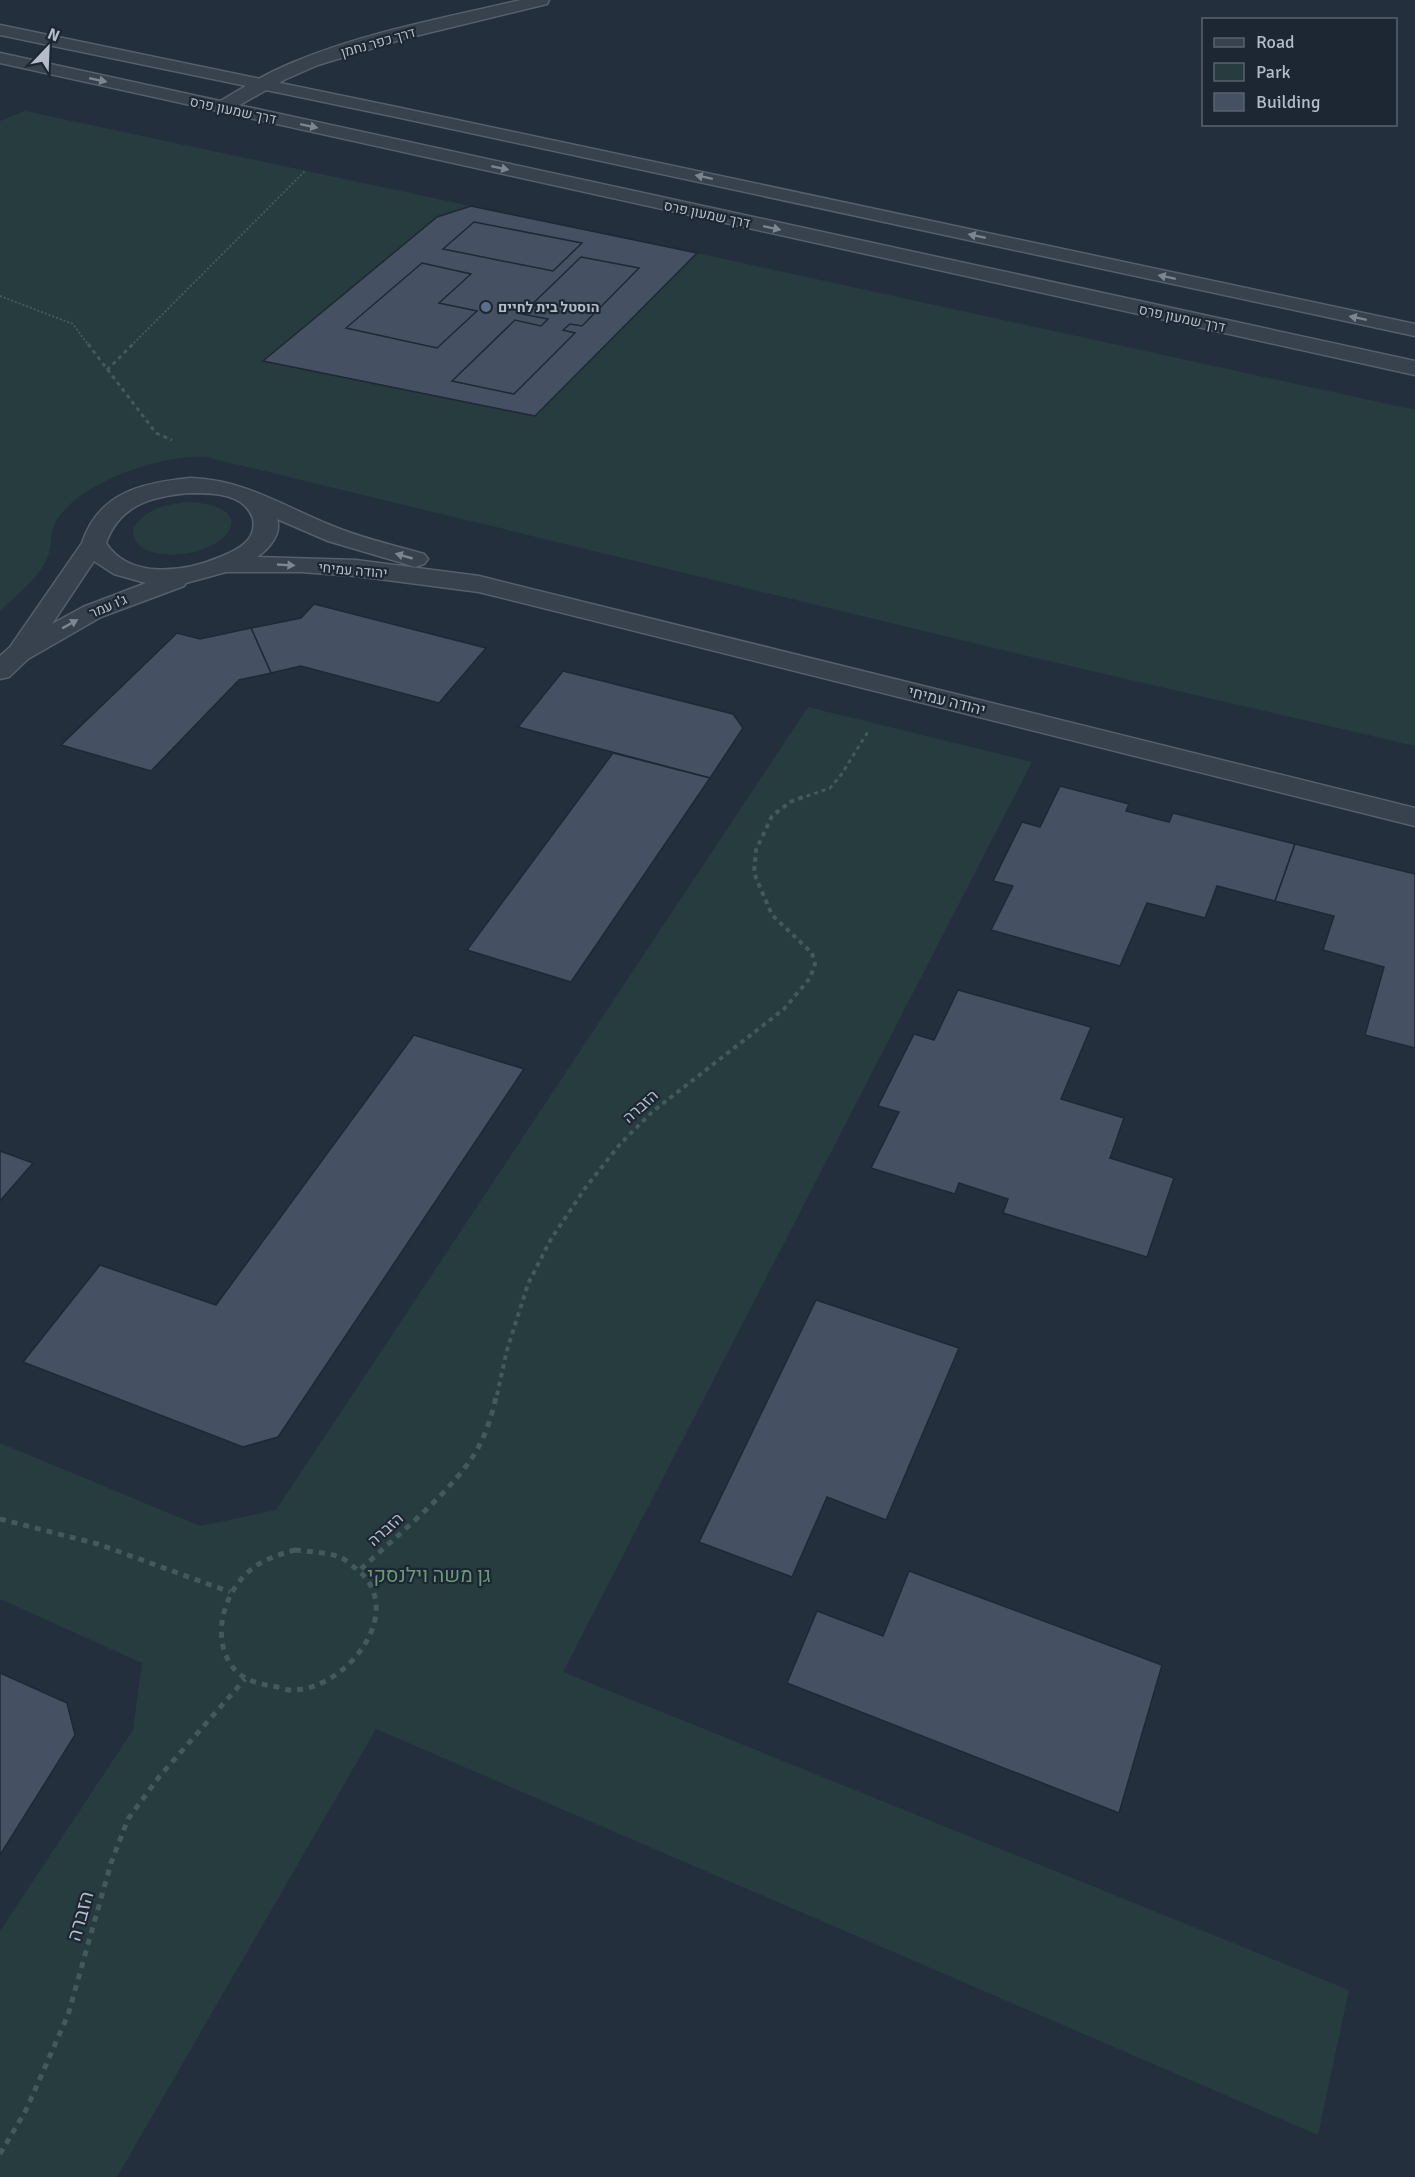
<svg xmlns="http://www.w3.org/2000/svg" width="1415" height="2177" font-family="Signika,Heebo,sans-serif">
<style>
.green{fill:#263c3f}
.building{fill:#455162;stroke:#1f2835;stroke-width:1.5}
.lines{fill:none;stroke-linecap:round;stroke-linejoin:round}
.minor-casing{stroke:#565f6c;stroke-width:3}
.tertiary-casing{stroke:#565f6c;stroke-width:3}
.path-far3{stroke:#44595c;stroke-width:2;stroke-dasharray:2 2;stroke-linecap:butt}
.path-far2{stroke:#44595c;stroke-width:3;stroke-dasharray:4 4;stroke-linecap:butt}
.path-far1{stroke:#44595c;stroke-width:4;stroke-dasharray:4.5 4.5;stroke-linecap:butt}
.path{stroke:#44595c;stroke-width:5;stroke-dasharray:6 6;stroke-linecap:butt}
.minor{fill:#38414e;fill-rule:evenodd}
.tertiary{fill:#38414e;fill-rule:evenodd}
.oneway{fill:#7c8592}
.service-dot{fill:#5c6f8a;stroke:#1d2633;stroke-width:2}
.labels{text-anchor:middle;stroke-width:4.5;stroke-linejoin:round;paint-order:stroke}
.far-street-label{font-size:14px;fill:#b4bcc9;stroke:#1d2633}
.far-poi-label{font-size:14px;font-weight:bold;fill:#b4bcc9;stroke:#1d2633;text-anchor:start}
.street-label{font-size:16px;fill:#b4bcc9;stroke:#1d2633}
.near-park-label{font-size:20px;fill:#6b9a76;stroke:#1d2633}
.near-street-label{font-size:20px;fill:#b4bcc9;stroke:#1d2633}
</style>
<rect width="100%" height="100%" fill="#242f3e"/>
<!-- green -->
<g class="green">
<path d="M25 111 471 206 437 217 264 361 534 416 697 253 1415 410V746L1036 658 206 457C164 454 87 480 61 514 46 532 55 544 46 561 36 580 16 596 0 611V121Z"/>
<path d="M190 502C273 508 215 565 156 553 143 550 133 544 133 529 145 508 167 504 190 502Z"/>
<polygon points="808,707 1032,762 563,1672 1349,1990 1318,2135 376,1729 117,2177 0,2177 0,1931 133,1730 142,1663 0,1599 0,1443 200,1526 276,1510"/>
</g>
<!-- building -->
<g class="building">
<polygon points="471,206 697,253 535,416 263,361 437,217"/>
<polygon points="474,222 582,243 553,271 443,249"/>
<polygon points="581,257 639,268 582,326 570,324 563,330 575,333 514,394 452,381 515,320 541,326 548,319 522,314"/>
<polygon points="422,263 471,274 439,303 477,311 437,348 346,328"/>
<polygon points="314,604 486,648 439,703 301,666 271,673 251,628 301,618"/>
<polygon points="251,628 271,673 239,680 151,771 61,745 177,633 200,639"/>
<polygon points="563,671 733,714 743,728 710,778 518,727"/>
<polygon points="613,753 710,778 571,982 467,950"/>
<polygon points="1060,786 1129,804 1126,811 1169,822 1173,813 1295,844 1275,901 1217,886 1205,918 1147,903 1120,966 991,930 1013,886 993,881 1022,822 1040,827"/>
<polygon points="1295,844 1415,874 1415,1048 1365,1035 1384,967 1323,950 1334,916 1275,901"/>
<polygon points="958,990 1091,1027 1061,1099 1124,1118 1110,1158 1174,1178 1147,1257 1003,1213 1008,1199 959,1183 955,1194 871,1168 899,1112 878,1106 914,1034 934,1040"/>
<polygon points="414,1035 524,1069 278,1437 243,1447 23,1362 100,1265 216,1305"/>
<polygon points="0,1151 33,1163 0,1201"/>
<polygon points="816,1300 959,1348 886,1520 827,1497 792,1577 699,1542"/>
<polygon points="909,1571 1162,1665 1119,1813 787,1683 817,1611 883,1636"/>
<polygon points="0,1673 67,1703 75,1735 0,1855"/>
</g>
<g class="lines">
<!-- minor casing -->
<g class="minor-casing">
<g id="minor">
<path d="M521 0H549L547 4 403 39 318 65 284 80 229 111H217L214 107 217 103C242 88 267 73 294 62 366 32 445 18 521 0Z"/>
<path d="M190 478C245 480 281 505 330 525 360 538 393 545 424 554L428 559 424 564 415 567 406 564 328 541 277 519C282 534 269 549 257 557L356 560 479 576 1415 808V826L479 592 356 576 301 572H226L186 583 184 586 101 617 28 659 9 677 0 679V656L10 647 82 543C99 492 142 483 190 478ZM190 493C213 493 245 493 253 519 254 525 254 531 250 537 244 547 230 553 220 557 185 572 130 580 106 543 120 504 153 496 190 493ZM94 561 114 574 146 583 83 607 52 624Z"/>
</g>
</g>
<!-- tertiary casing -->
<g class="tertiary-casing">
<g id="tertiary">
<polygon points="0,25 401,108 1415,324 1415,336 401,118 0,35"/>
<polygon points="0,53 1415,361 1415,375 0,63"/>
</g>
</g>
<!-- path-far3 -->
<g class="path-far3">
<polyline points="0,296 73,324 89,346"/>
<polyline points="131,346 306,170"/>
</g>
<!-- path-far2 -->
<g class="path-far2">
<polyline points="88,344 156,433 172,440"/>
<polyline points="107,370 133,344"/>
<polyline points="799,799 830,788 841,775 869,730"/>
</g>
<!-- path-far1 -->
<polyline class="path-far1" points="497,1395 507,1350 528,1284 551,1239 586,1187 621,1143 652,1112 784,1009 810,978 815,964 812,953 772,915 754,873 756,850 772,816 790,802 803,797"/>
<!-- path -->
<g class="path">
<polyline points="0,1519 98,1544 230,1592"/>
<path d="M295 1550C309 1552 327 1552 340 1557 345 1559 351 1565 355 1568 409 1608 349 1688 294 1690 287 1691 279 1687 272 1686 260 1684 248 1681 238 1673 208 1644 222 1591 253 1568 265 1559 280 1554 295 1550Z"/>
<path d="M361 1569C396 1536 458 1487 479 1446 488 1429 493 1411 497 1393"/>
<polyline points="0,2154 26,2110 68,2015 111,1863 128,1819 159,1777 245,1679"/>
</g>
<!-- minor -->
<use href="#minor" class="minor"/>
<!-- tertiary -->
<use href="#tertiary" class="tertiary"/>
</g>
<!-- one-way arrows -->
<defs><path id="oneway-solid" d="M-6-.8H1V-3.2L6.5 0L1 3.2V.8H-6Z" transform="scale(1.5)"/></defs>
<g class="oneway">
<use href="#oneway-solid" transform="translate(98 80) rotate(12)"/>
<use href="#oneway-solid" transform="translate(309 126) rotate(12)"/>
<use href="#oneway-solid" transform="translate(500 168) rotate(12)"/>
<use href="#oneway-solid" transform="translate(704 177) rotate(-168)"/>
<use href="#oneway-solid" transform="translate(772 228) rotate(12)"/>
<use href="#oneway-solid" transform="translate(977 236) rotate(-168)"/>
<use href="#oneway-solid" transform="translate(1167 277) rotate(-168)"/>
<use href="#oneway-solid" transform="translate(1358 318) rotate(-168)"/>
<use href="#oneway-solid" transform="translate(404 556) rotate(-164)"/>
<use href="#oneway-solid" transform="translate(286 565) rotate(3)"/>
<use href="#oneway-solid" transform="translate(70 624) rotate(-29)"/>
</g>
<!-- markers -->
<circle class="service-dot" cx="486" cy="307" r="6"/>
<g class="labels">
<!-- far-street labels -->
<g class="far-street-label">
<text transform="translate(378 42) rotate(-16)" y="5">דרך כפר נחמן</text>
<text transform="translate(233 110) rotate(12)" y="5">דרך שמעון פרס</text>
<text transform="translate(707 214) rotate(12)" y="5">דרך שמעון פרס</text>
<text transform="translate(1182 318) rotate(12)" y="5">דרך שמעון פרס</text>
<text transform="translate(353 570) rotate(5)" y="5">יהודה עמיחי</text>
<text transform="translate(108 606) rotate(-23)" y="5">ג'ו עמר</text>
</g>
<!-- far-poi labels -->
<g class="far-poi-label">
<text x="498" y="312">הוסטל בית לחיים</text>
</g>
<!-- street labels -->
<g class="street-label">
<text transform="translate(947 700) rotate(14)" y="6">יהודה עמיחי</text>
<text transform="translate(640 1106) rotate(-42)" y="6">הזברה</text>
<text transform="translate(385 1529) rotate(-42)" y="6">הזברה</text>
</g>
<!-- near-park labels -->
<g class="near-park-label">
<text x="429" y="1582">גן משה וילנסקי</text>
</g>
<!-- near-street labels -->
<g class="near-street-label">
<text transform="translate(80 1916) rotate(-74)" y="7">הזברה</text>
</g>
</g>
<!-- legend -->
<rect x="1202" y="18" width="195" height="108" fill="#1d2633" stroke="#59626f" stroke-width="1.5"/>
<rect x="1214" y="38" width="30" height="9" fill="#38414e" stroke="#59626f" stroke-width="1.5"/>
<text x="1256" y="48" font-size="18" fill="#b4bcc9">Road</text>
<rect x="1214" y="63" width="30" height="18" fill="#263c3f" stroke="#59626f" stroke-width="1.5"/>
<text x="1256" y="78" font-size="18" fill="#b4bcc9">Park</text>
<rect x="1214" y="93" width="30" height="18" fill="#455162" stroke="#59626f" stroke-width="1.5"/>
<text x="1256" y="108" font-size="18" fill="#b4bcc9">Building</text>
<!-- north arrow -->
<g transform="translate(48 48) rotate(23)" stroke="#1d2633" stroke-width="4.5" paint-order="stroke">
<path d="M0-4.5L10 22L0 15L-10 22Z" fill="#b4bcc9"/>
<text y="-9" font-size="16" font-weight="bold" text-anchor="middle" fill="#b4bcc9">N</text>
</g>
</svg>
